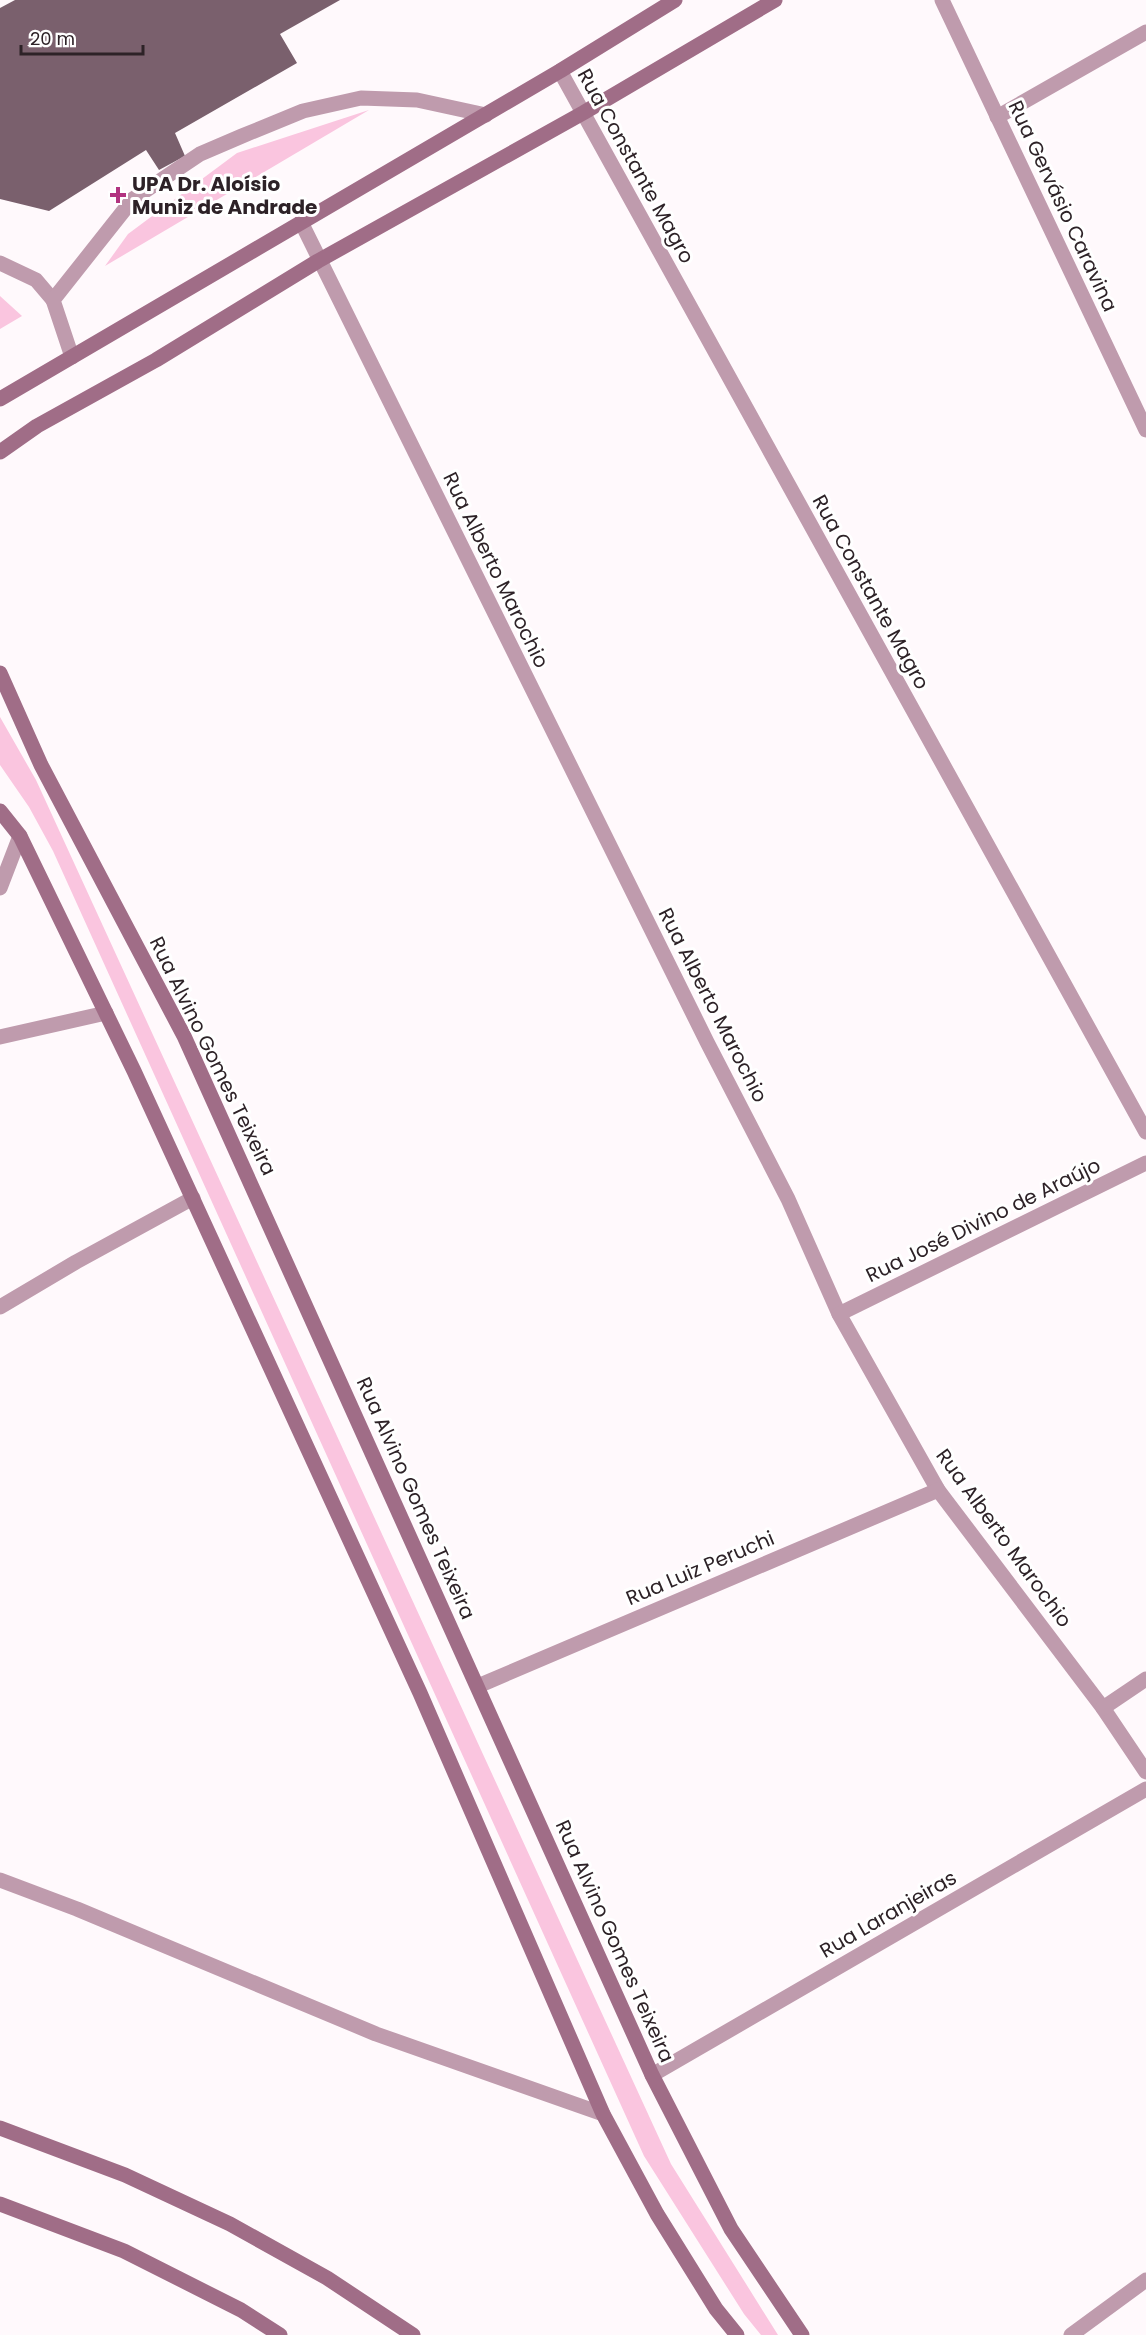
<svg xmlns="http://www.w3.org/2000/svg" width="1146" height="2335" font-family="Poppins,sans-serif">
<style>
.green{fill:#fac5df}
.building{fill:#7a606d}
.lines{fill:none;stroke-linecap:round;stroke-linejoin:round}
.service{stroke:#bf9bad;stroke-width:15}
.minor{stroke:#bf9bad;stroke-width:15}
.secondary{stroke:#a06d87;stroke-width:15}
.poi-dot{fill:#b23380;stroke:#fff;stroke-width:2}
.labels{text-anchor:middle;stroke-width:6;stroke-linejoin:round;paint-order:stroke}
.street-label{font-size:20px;fill:#2d2227;stroke:#fff}
.poi-label{font-size:20px;font-weight:bold;fill:#2d2227;stroke:#fff;text-anchor:start}
</style>
<rect width="100%" height="100%" fill="#fff9fc"/>
<!-- green -->
<g class="green">
<polygon points="369,110 105,266 128,234 237,153"/>
<polygon points="0,296 22,316 0,329"/>
<polygon points="0,717 36,780 671,2164 778,2335 761,2335 744,2314 644,2156 53,851 29,807 0,765"/>
</g>
<!-- building -->
<polygon class="building" points="15,0 340,0 280,34 297,63 175,133 185,156 159,170 146,150 49,211 0,199 0,8"/>
<g class="lines">
<!-- service -->
<g class="service">
<polyline points="0,263 36,280 53,300"/>
<polyline points="72,357 53,300 133,199 200,154 242,136 303,111 361,98 417,100 486,115"/>
<polyline points="0,888 20,836"/>
<polyline points="0,1037 106,1013"/>
<polyline points="0,1307 76,1262 193,1198"/>
<polyline points="0,1880 77,1909 376,2034 603,2114"/>
</g>
<!-- minor -->
<g class="minor">
<polyline points="942,0 1146,430"/>
<polyline points="560,71 1146,1132"/>
<polyline points="997,117 1146,32"/>
<polyline points="301,222 707,1042 788,1199 839,1314 938,1490 1103,1708 1146,1772"/>
<polyline points="839,1314 1146,1163"/>
<polyline points="478,1686 938,1490"/>
<polyline points="1103,1708 1146,1679"/>
<polyline points="652,2075 1146,1789"/>
<polyline points="1071,2335 1146,2280"/>
</g>
<!-- secondary -->
<g class="secondary">
<polyline points="0,399 560,71 675,0"/>
<polyline points="0,452 37,426 156,360 318,261 583,113 775,0"/>
<polyline points="0,673 41,765 184,1036 652,2075 731,2229 802,2335"/>
<polyline points="0,811 20,836 134,1071 420,1693 603,2114 657,2214 716,2309 737,2335"/>
<polyline points="0,2128 125,2175 230,2224 327,2278 413,2335"/>
<polyline points="0,2204 124,2251 241,2310 280,2335"/>
</g>
</g>
<!-- markers -->
<path class="poi-dot" d="M115 186h6v6h6v6h-6v6h-6v-6h-6v-6h6z"/>
<g class="labels">
<!-- street labels -->
<g class="street-label">
<text transform="translate(636 166) rotate(61)" y="7">Rua Constante Magro</text>
<text transform="translate(1063 206) rotate(65)" y="7">Rua Gervásio Caravina</text>
<text transform="translate(496 570) rotate(64)" y="7">Rua Alberto Marochio</text>
<text transform="translate(871 592) rotate(61)" y="7">Rua Constante Magro</text>
<text transform="translate(713 1005) rotate(63)" y="7">Rua Alberto Marochio</text>
<text transform="translate(213 1056) rotate(64)" y="7">Rua Alvino Gomes Teixeira</text>
<text transform="translate(983 1220) rotate(-26)" y="7">Rua José Divino de Araújo</text>
<text transform="translate(416 1498) rotate(66)" y="7">Rua Alvino Gomes Teixeira</text>
<text transform="translate(1004 1538) rotate(54)" y="7">Rua Alberto Marochio</text>
<text transform="translate(700 1568) rotate(-23)" y="7">Rua Luiz Peruchi</text>
<text transform="translate(888 1914) rotate(-30)" y="7">Rua Laranjeiras</text>
<text transform="translate(615 1941) rotate(66)" y="7">Rua Alvino Gomes Teixeira</text>
</g>
<!-- poi labels -->
<g class="poi-label">
<text x="132" y="191">UPA Dr. Aloísio<tspan x="132" dy="23">Muniz de Andrade</tspan></text>
</g>
</g>
<!-- scale -->
<path d="M21 45v9h122v-9" fill="none" stroke="#2d2227" stroke-width="3"/>
<text x="30" y="45" font-size="18" fill="#2d2227" stroke="#ffffff" stroke-width="4.5" paint-order="stroke">20 m</text>
</svg>
